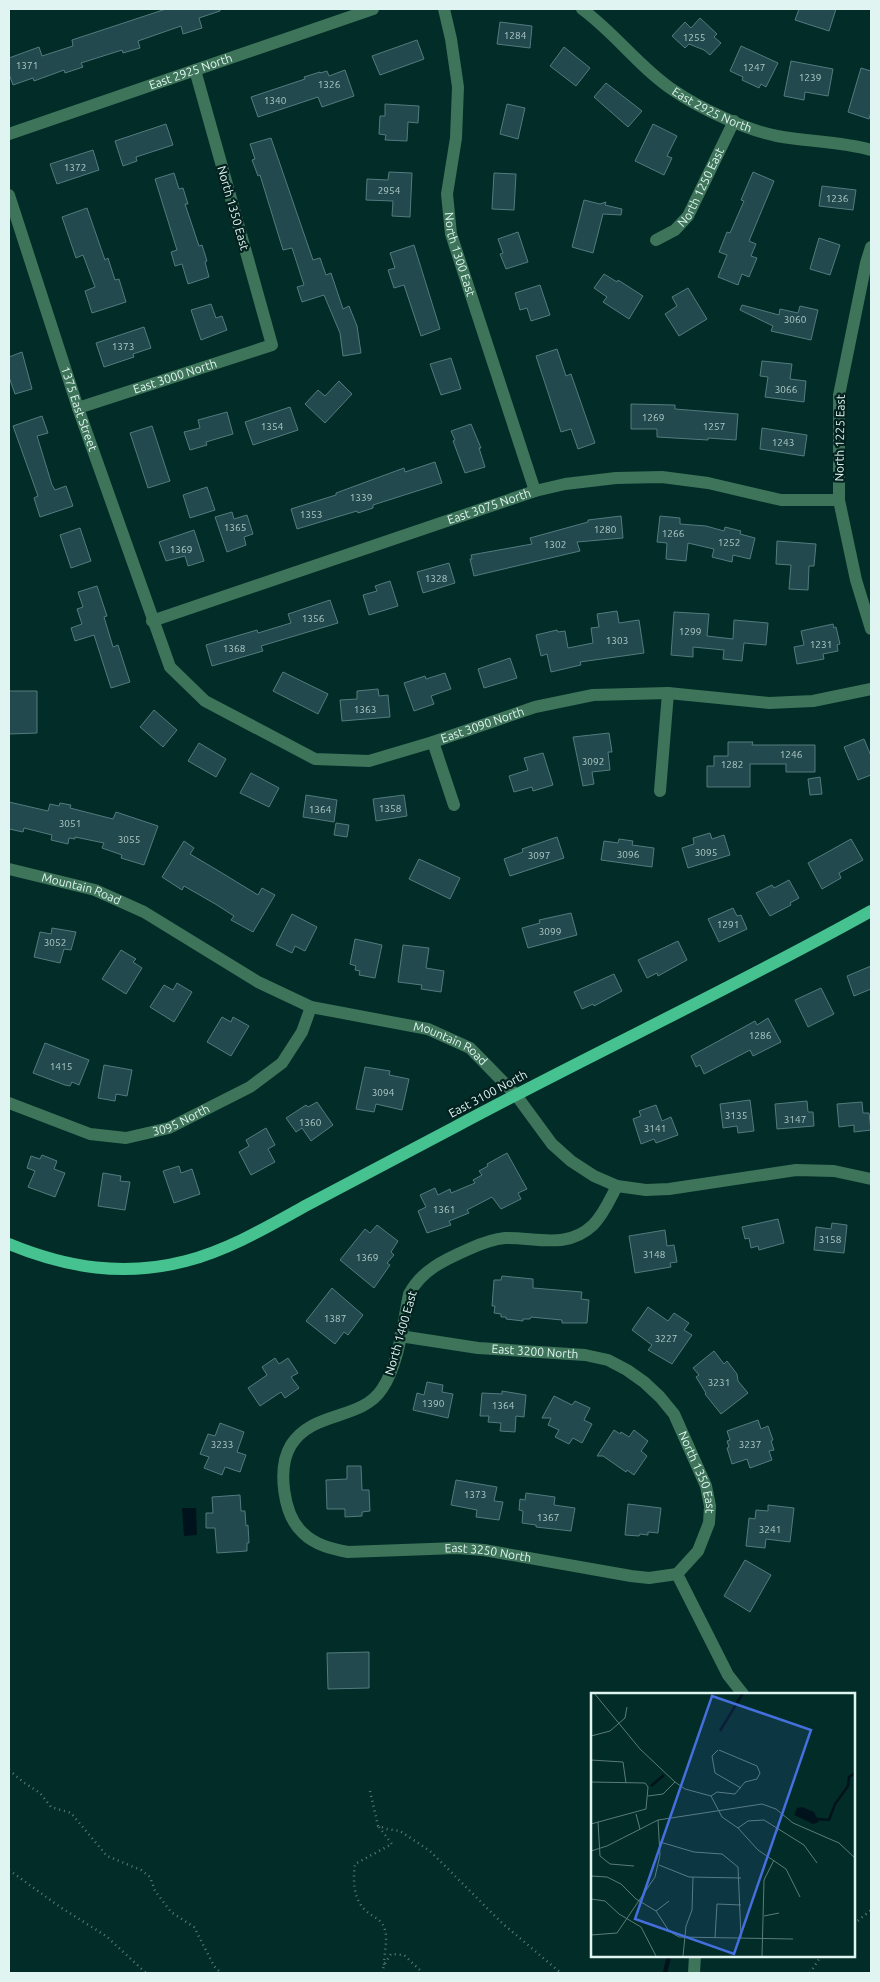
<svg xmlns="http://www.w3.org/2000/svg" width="880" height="1982" font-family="Ubuntu,sans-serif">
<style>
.water{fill:#00121c}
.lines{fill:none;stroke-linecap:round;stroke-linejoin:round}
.stream{stroke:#00121c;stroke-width:4.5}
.building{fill:#224a4e;stroke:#527b7f}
.path{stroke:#5b7d78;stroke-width:2.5;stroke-dasharray:1 4;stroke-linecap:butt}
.minor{stroke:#3d745a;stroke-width:12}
.major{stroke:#45c28f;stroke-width:12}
.labels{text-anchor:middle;stroke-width:4.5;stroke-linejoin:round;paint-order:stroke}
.number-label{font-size:10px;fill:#b0cac8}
.street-label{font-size:12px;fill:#e0f5f1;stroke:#03211e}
.inset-river{fill:none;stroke:#00121c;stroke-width:2.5}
.inset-road{fill:none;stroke:#5b7c78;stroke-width:1}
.view{fill:#446fdd;fill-opacity:0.15;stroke:#446fdd;stroke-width:2.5}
.inset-edge{fill:none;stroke:#e0f5f1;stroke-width:2.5}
</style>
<rect width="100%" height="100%" fill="#022c27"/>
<!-- water -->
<polygon class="water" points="182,1508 196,1508 197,1535 184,1536"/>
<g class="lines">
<!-- stream -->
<polyline class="stream" points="665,1973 669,1956"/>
</g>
<!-- building -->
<g class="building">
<polygon points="166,9 220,9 220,11 199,18 202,28 183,34 181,26 138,41 140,48 123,53 122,50 81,63 83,67 65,73 64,70 34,81 33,78 13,85 9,74 9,58 39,47 42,56 73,46 72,40"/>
<polygon points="799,9 836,9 829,31 795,20"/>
<polygon points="700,18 717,34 714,37 721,43 710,55 704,50 689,44 685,48 672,36 685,22 691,28"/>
<polygon points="500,22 532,26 530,48 497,44"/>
<polygon points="417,40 424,59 380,75 372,56"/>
<polygon points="741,46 778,63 766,87 761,84 759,88 742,80 743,77 730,71"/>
<polygon points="564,47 590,68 576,86 550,66"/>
<polygon points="791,61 833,69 828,96 805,92 804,100 784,96"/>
<polygon points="861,68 871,71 871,112 869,119 848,112"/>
<polygon points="345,70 354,96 322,107 318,97 258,117 251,97 305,79 304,77 320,72 320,73 327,71 329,76"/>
<polygon points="606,83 642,111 628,127 594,97"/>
<polygon points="385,104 419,106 418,123 408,122 407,141 385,140 386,135 379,134 380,116 385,116"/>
<polygon points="507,104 525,108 518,139 500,134"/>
<polygon points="166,124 173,145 136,157 137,161 123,166 115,141"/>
<polygon points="653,124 677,136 667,156 672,158 664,175 635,161"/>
<polygon points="271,138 313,260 320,258 326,275 331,273 343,309 349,306 357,326 361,353 343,356 340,333 324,295 302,302 297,287 304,285 292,248 283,250 260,175 258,176 252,160 255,159 250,144"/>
<polygon points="93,150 99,170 57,184 50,164"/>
<polygon points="389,172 412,173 410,217 392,216 393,201 366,200 367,179 388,180"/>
<polygon points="753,172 774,181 749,241 756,244 751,256 757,258 749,277 742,274 738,285 718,277 727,255 719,252 727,232 730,233 744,201 741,200"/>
<polygon points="174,173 179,189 183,188 188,204 185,204 199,246 202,245 207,261 205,262 209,277 188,284 182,264 175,266 171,252 177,250 155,179"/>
<polygon points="494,173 516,174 514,210 492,209"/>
<polygon points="822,186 856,190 853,210 819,206"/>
<polygon points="584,200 600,204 606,202 605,205 622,209 621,215 603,214 593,253 572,247"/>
<polygon points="87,208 105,260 108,258 115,280 119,279 126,302 92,313 85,291 95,287 83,255 76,258 62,217"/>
<polygon points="518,232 528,262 506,269 500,254 503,253 498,239"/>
<polygon points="819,238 840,245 830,275 810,269"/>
<polygon points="414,245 440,329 421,336 404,285 394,288 388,270 395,268 390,253"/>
<polygon points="604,274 617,282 618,280 643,296 629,319 603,302 607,297 594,288"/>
<polygon points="540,285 550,315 531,321 527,308 520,310 515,293"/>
<polygon points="688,288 707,319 679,336 665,314 677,306 672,297"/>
<polygon points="211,304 216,318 222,316 227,330 201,340 191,310"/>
<polygon points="742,305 779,315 780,309 798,313 800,306 818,310 811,340 771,331 773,326 740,310"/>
<polygon points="144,327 151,348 133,354 134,357 104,367 96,343"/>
<polygon points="557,349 566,376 571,374 595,443 578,449 571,429 561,432 536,356"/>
<polygon points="22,352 32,389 15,394 9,377 9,357"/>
<polygon points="451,358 461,389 441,395 430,364"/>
<polygon points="762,361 792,364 790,379 806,381 804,402 765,397 768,377 760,376"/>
<polygon points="339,381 352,394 325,423 305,404 318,390 325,396"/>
<polygon points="631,404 675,405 675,409 738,414 736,440 708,438 708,440 657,437 657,429 631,429"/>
<polygon points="290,407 298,430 253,445 245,422"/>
<polygon points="227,412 233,434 206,442 207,445 190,450 184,432 200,428 198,420"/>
<polygon points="42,416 48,433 37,436 52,485 55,490 66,486 73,506 40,517 34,498 38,496 13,426"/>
<polygon points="471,424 481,448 479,448 485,467 465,473 453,441 455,440 451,431"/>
<polygon points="152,426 170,481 148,488 130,433"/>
<polygon points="762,428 807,435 804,456 760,449"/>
<polygon points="435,462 442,483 373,505 373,508 358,513 357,511 297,529 291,509 336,495 336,493 404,468 405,472"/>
<polygon points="207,487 215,510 190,518 183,495"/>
<polygon points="232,512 234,519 247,515 253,534 244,537 246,545 227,552 215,517"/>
<polygon points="621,516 623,538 577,542 580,551 474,576 470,559 472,559 471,555 532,544 530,538 588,522 588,520"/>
<polygon points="660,516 680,518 680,524 706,526 724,531 725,527 741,531 740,534 755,538 750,559 733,555 732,562 712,557 714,549 688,543 686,561 666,559 667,543 657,542"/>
<polygon points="80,528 91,561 71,568 60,535"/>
<polygon points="194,530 204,561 188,566 185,556 166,561 159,542"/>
<polygon points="777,541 816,544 814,566 809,566 808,590 789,589 791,565 776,564"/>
<polygon points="449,563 455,583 423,593 417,572"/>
<polygon points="390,581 398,606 369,615 363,595 377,591 375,586"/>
<polygon points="97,586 107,616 104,617 113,647 118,645 130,682 111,688 94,635 75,641 71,628 82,624 77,609 83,607 78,592"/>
<polygon points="330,600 338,623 261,646 263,651 212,666 206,645 257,630 258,633 291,623 288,614"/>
<polygon points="617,611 619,623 639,620 644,653 580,662 581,665 551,672 547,654 541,656 536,635 557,630 558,632 565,631 568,648 593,643 591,628 599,627 597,614"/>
<polygon points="674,612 709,614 707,636 733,639 734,620 768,623 766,645 744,643 742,661 723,659 724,650 693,647 693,657 671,655"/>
<polygon points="833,624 834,628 836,627 840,644 837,645 838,651 823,654 824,659 797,664 794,647 804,645 801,631"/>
<polygon points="510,658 517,678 484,688 478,669"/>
<polygon points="283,672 328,694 318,714 273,691"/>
<polygon points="445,673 451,689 431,696 434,704 414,711 404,683 425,676 426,679"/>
<polygon points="378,689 379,696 388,695 390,717 342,721 340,700 357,699 357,691"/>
<polygon points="9,691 37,691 37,733 9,734"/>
<polygon points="154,710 177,730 163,747 140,727"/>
<polygon points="609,733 612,752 608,752 610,770 592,772 594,784 583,786 573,737"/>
<polygon points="864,739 871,756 871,775 858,780 844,747"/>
<polygon points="728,742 753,742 752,745 815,745 815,772 786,772 786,764 750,764 750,787 707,787 707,766 714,766 714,756 728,756"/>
<polygon points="199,743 226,759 216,777 188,761"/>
<polygon points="543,753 553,785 533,791 532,787 514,792 509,776 528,770 524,758"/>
<polygon points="251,773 279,788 269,807 240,793"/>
<polygon points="820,777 822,794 810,795 808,779"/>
<polygon points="306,795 337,800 334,822 303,817"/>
<polygon points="404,795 407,816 376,821 373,799"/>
<polygon points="9,802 48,811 50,804 59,806 60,803 71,805 70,808 113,819 116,812 158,826 144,865 121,858 122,855 102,848 104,843 75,837 75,839 69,838 68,844 51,840 52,835 24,828 23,832 9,829"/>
<polygon points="336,823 349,825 347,837 334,835"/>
<polygon points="710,833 712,839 724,835 730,855 688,868 682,848 694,844 693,838"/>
<polygon points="557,837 564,858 510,876 504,859 523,852 522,849"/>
<polygon points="619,839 633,841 632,845 654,848 652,867 601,860 604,841 618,843"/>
<polygon points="851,839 863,860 839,873 841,878 822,889 808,863"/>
<polygon points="184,841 194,848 190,854 217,870 258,895 262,888 275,895 253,932 231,920 234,916 217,905 184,886 182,890 162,877"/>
<polygon points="419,859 460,878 450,899 409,879"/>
<polygon points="789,880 799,898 790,903 791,905 770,916 756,893 772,885 774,888"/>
<polygon points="733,908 737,916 741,915 747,929 719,942 708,919"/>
<polygon points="571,913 577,935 528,948 522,928 540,923 539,920"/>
<polygon points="292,914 317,927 305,951 295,946 292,953 276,945"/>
<polygon points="52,928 76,932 71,950 64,949 60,963 34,957 40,932 51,934"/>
<polygon points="355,939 382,945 375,978 359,975 360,971 355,970 356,966 350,964"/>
<polygon points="678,941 687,960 658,976 657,973 647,978 638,960"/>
<polygon points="403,945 429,948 426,968 444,971 441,992 421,989 422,985 398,982"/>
<polygon points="121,950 136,959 133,962 142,968 126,994 102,979"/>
<polygon points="871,966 871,989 854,996 847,976"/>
<polygon points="614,974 622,991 594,1006 593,1004 582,1009 574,992"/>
<polygon points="177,983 192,992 174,1022 150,1007 164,985 173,990"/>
<polygon points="821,988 834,1014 808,1027 795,1000"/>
<polygon points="222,1017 231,1022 233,1017 249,1026 231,1056 207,1042"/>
<polygon points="768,1018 781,1042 753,1056 750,1050 704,1074 700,1065 696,1067 691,1056 755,1021 757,1025"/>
<polygon points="45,1043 89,1060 79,1085 72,1082 70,1086 65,1085 33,1073"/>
<polygon points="104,1065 132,1070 127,1096 116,1094 115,1101 98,1098"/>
<polygon points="365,1067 390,1071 389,1075 409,1079 402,1110 376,1104 374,1112 356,1109"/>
<polygon points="750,1100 754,1131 738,1133 737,1126 723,1128 720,1104"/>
<polygon points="807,1101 808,1112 813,1112 814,1126 777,1129 775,1104"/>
<polygon points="317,1102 333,1125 311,1141 302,1128 296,1132 286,1118 306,1105 308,1107"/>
<polygon points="862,1102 863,1113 869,1113 871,1130 854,1132 854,1125 839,1127 837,1104"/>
<polygon points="656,1105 662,1121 671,1117 678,1135 656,1143 654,1139 641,1144 633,1119 641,1116 639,1111"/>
<polygon points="266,1128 275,1145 268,1149 275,1162 251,1175 239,1152 249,1146 246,1140"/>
<polygon points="507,1153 527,1189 518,1193 521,1199 501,1209 492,1197 467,1210 469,1213 449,1221 451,1225 427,1233 418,1211 426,1207 420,1195 435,1188 438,1195 450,1189 451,1193 475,1183 473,1180 482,1175 479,1171 488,1166 487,1164"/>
<polygon points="42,1155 57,1161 54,1169 65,1173 55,1197 28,1187 35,1171 27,1168 31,1156 40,1159"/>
<polygon points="179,1166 181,1173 192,1169 200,1194 174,1203 163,1171"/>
<polygon points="103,1173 121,1176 120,1181 130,1182 125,1210 98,1206"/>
<polygon points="778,1219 784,1243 759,1250 758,1246 751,1248 749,1238 745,1239 742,1227"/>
<polygon points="832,1223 847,1225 844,1253 814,1250 816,1227 831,1229"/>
<polygon points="377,1225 398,1241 391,1252 394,1255 387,1263 390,1265 374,1288 340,1260 365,1229 370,1233"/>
<polygon points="665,1230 667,1246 674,1245 677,1262 670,1263 671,1267 635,1273 629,1236"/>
<polygon points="502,1276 533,1279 533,1288 582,1292 581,1299 589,1300 587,1323 562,1323 562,1320 531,1317 530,1319 523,1319 523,1321 506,1319 506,1317 501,1317 501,1314 494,1313 495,1306 492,1306 494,1280 501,1280"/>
<polygon points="332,1288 363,1315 348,1335 344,1332 335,1344 306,1321"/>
<polygon points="648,1307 668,1321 674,1313 689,1323 684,1330 692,1335 672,1364 648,1350 652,1345 632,1330"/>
<polygon points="714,1351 724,1364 727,1361 737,1374 738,1381 748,1393 721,1414 705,1394 706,1393 696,1377 699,1375 693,1368"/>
<polygon points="275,1358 279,1364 288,1358 298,1373 291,1377 299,1388 285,1398 281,1392 260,1406 248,1388 267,1375 262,1367"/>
<polygon points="427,1382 443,1385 442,1392 453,1394 448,1418 413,1410 417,1393 424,1395"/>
<polygon points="502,1391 526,1395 524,1417 516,1416 515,1432 500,1431 501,1423 488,1422 489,1416 480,1416 482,1393 502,1394"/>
<polygon points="554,1396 572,1405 575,1401 590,1408 584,1420 592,1424 582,1443 573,1438 569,1444 555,1437 559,1430 548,1425 551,1418 542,1418"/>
<polygon points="758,1420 761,1429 768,1426 773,1440 771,1441 774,1450 769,1451 772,1460 750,1468 747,1459 732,1464 727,1448 729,1447 727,1441 730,1440 727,1431"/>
<polygon points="220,1423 244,1432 237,1452 246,1455 240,1472 225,1467 222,1475 204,1468 209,1457 200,1454 208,1434 215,1436"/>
<polygon points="614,1430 620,1434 621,1432 629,1437 634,1430 648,1441 641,1451 647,1456 634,1475 627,1470 626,1472 603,1456 597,1456"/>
<polygon points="347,1466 361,1466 362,1490 369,1490 370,1511 362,1512 362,1516 345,1517 345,1509 327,1509 326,1480 347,1479"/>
<polygon points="456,1480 497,1487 494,1501 503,1502 499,1520 476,1517 477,1510 451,1505"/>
<polygon points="526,1493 555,1497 554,1505 575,1508 571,1531 536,1527 536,1525 522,1523 523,1511 519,1510 520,1499 525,1500"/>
<polygon points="240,1495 241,1511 245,1511 246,1526 248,1525 249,1543 247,1543 247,1551 217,1553 215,1528 206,1528 206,1513 213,1513 212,1497"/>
<polygon points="628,1504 661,1508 658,1533 648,1532 648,1535 640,1534 639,1536 625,1535"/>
<polygon points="768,1505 794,1508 790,1542 766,1539 765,1548 746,1546 749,1518 755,1519 756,1510 768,1511"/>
<polygon points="745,1560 771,1575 750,1612 724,1596"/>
<polygon points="369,1652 369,1688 328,1689 327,1653"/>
</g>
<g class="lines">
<!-- path -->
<g class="path">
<polyline points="9,1770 23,1782 40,1793 51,1807 71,1813 107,1856 141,1870 150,1877 155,1891 171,1912 194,1927 214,1966 221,1973"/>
<polyline points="370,1791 378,1826 387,1829 400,1831 430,1851 502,1923 561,1973"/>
<path d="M379 1827 392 1844 355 1864C353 1880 353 1899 366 1911 374 1918 382 1919 385 1930 388 1939 384 1954 384 1965"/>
<polyline points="9,1870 60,1907 106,1936 146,1973"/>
<polyline points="854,1924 871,1910"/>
<polyline points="382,1973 384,1965 391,1954 404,1955 423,1973"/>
<polyline points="810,1973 821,1956"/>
</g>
<!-- minor -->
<g class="minor">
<path id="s1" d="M444 9 451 39 458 87 456 138 447 194 451 234 535 491"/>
<path id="s2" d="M582 9C615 33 639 67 673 90 699 108 746 130 777 136 809 142 840 141 871 150"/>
<path id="s3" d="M9 134 373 9"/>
<path id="s4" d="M9 195 78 408 170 667 205 701 315 759 369 761 433 742 535 707 593 695 668 693 769 703 813 701 871 689"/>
<path id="s5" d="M656 240 675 230 688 216 734 121"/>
<polyline points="871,247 866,263 839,395 839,500 856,580 871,629"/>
<path id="s6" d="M78 408 272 345 195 70"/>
<path id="s7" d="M152 621 535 491 565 484 616 478 662 477 708 483 781 500H839"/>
<polyline points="433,742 454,805"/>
<polyline points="660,791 668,693"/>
<path id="s8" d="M9 869 95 890 144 912 258 982 311 1007 428 1029 470 1048 516 1095 552 1144 571 1161 594 1176 617 1186 646 1190 669 1189 796 1170 834 1171 871 1179"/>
<path id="s9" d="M9 1103 90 1134 126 1138 169 1128 250 1087 282 1063 302 1032 311 1007"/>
<path id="s10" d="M617 1186C610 1199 604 1214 593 1225 567 1250 535 1237 505 1238 492 1239 480 1244 469 1249 444 1260 422 1270 409 1294 403 1323 399 1364 382 1389 361 1421 313 1410 291 1445 277 1468 283 1515 303 1533 315 1545 332 1549 348 1552L457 1548 484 1550 631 1576 649 1578 677 1574"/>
<path id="s11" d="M400 1336 478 1348 585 1355 608 1360 627 1370 644 1382 660 1397 674 1414 706 1486 710 1506 709 1523 698 1551 677 1574"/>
<polyline points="677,1574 728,1675 743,1694"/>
<polyline points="694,1973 695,1956"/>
</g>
<!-- major -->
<path class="major" d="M9 1244C67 1268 124 1277 186 1261 229 1250 269 1226 307 1205 357 1179 406 1153 455 1127 593 1053 735 987 871 911"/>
</g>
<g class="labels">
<!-- number labels -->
<g class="number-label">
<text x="515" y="39">1284</text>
<text x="694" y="41">1255</text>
<text x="27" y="69">1371</text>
<text x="754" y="71">1247</text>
<text x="810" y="81">1239</text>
<text x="329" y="88">1326</text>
<text x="275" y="104">1340</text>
<text x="75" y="171">1372</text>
<text x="389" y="194">2954</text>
<text x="837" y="202">1236</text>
<text x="795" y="323">3060</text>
<text x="123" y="350">1373</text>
<text x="786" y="393">3066</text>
<text x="653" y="421">1269</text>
<text x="272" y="430">1354</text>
<text x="714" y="430">1257</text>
<text x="783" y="446">1243</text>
<text x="361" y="501">1339</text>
<text x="311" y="518">1353</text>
<text x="235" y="531">1365</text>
<text x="605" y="533">1280</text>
<text x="673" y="537">1266</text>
<text x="729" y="546">1252</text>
<text x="555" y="548">1302</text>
<text x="181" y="553">1369</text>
<text x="436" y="582">1328</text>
<text x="313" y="622">1356</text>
<text x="690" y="635">1299</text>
<text x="617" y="644">1303</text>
<text x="821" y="648">1231</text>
<text x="234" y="652">1368</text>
<text x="365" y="713">1363</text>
<text x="791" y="758">1246</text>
<text x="593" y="765">3092</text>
<text x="732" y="768">1282</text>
<text x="390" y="812">1358</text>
<text x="320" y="813">1364</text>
<text x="70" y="827">3051</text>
<text x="129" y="843">3055</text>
<text x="706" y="856">3095</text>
<text x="628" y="858">3096</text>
<text x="539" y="859">3097</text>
<text x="728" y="928">1291</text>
<text x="550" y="935">3099</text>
<text x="55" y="946">3052</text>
<text x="760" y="1039">1286</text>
<text x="61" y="1070">1415</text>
<text x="383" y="1096">3094</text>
<text x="736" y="1119">3135</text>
<text x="795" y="1123">3147</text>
<text x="310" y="1126">1360</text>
<text x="655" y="1132">3141</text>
<text x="444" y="1213">1361</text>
<text x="830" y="1243">3158</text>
<text x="654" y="1258">3148</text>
<text x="367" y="1261">1369</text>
<text x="335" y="1322">1387</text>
<text x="666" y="1342">3227</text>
<text x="719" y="1386">3231</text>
<text x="433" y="1407">1390</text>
<text x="503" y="1409">1364</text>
<text x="222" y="1448">3233</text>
<text x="750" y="1448">3237</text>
<text x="475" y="1498">1373</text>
<text x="548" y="1521">1367</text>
<text x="770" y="1533">3241</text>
</g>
<!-- street labels -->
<g class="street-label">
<text dy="4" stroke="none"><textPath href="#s3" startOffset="192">East 2925 North</textPath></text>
<text dy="4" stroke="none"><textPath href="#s2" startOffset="166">East 2925 North</textPath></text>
<text dy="4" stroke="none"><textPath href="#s5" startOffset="72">North 1250 East</textPath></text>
<text transform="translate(233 208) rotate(74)" y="4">North 1350 East</text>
<text dy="4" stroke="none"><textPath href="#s1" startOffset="249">North 1300 East</textPath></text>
<text dy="4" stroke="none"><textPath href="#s6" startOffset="102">East 3000 North</textPath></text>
<text dy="4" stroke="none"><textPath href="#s4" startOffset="225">1375 East Street</textPath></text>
<text transform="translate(840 438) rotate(-89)" y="4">North 1225 East</text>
<text dy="4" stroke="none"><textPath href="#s7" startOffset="356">East 3075 North</textPath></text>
<text dy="4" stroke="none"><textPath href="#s4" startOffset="845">East 3090 North</textPath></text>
<text dy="4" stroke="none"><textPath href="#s8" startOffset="75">Mountain Road</textPath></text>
<text dy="4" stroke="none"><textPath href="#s8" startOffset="480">Mountain Road</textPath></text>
<text transform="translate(488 1094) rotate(-28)" y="4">East 3100 North</text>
<text dy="4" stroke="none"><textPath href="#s9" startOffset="181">3095 North</textPath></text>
<text transform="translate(401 1333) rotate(-74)" y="4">North 1400 East</text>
<text dy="4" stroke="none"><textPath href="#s11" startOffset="136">East 3200 North</textPath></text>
<text dy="4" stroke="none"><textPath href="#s11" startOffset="359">North 1350 East</textPath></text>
<text dy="4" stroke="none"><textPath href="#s10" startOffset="745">East 3250 North</textPath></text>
</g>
</g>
<!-- overview -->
<g transform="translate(591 1693)">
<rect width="264" height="264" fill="#022c27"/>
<path d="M211 114 223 119 228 129 222 131 203 122 206 115Z" fill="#00121c"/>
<path class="inset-river" d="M129 38 152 0M60 93 73 82M226 126 238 127 244 111 257 93 258 84 264 80"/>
<path class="inset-road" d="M3 0 49 56 84 89 94 96 120 103 131 124 147 135 167 157 195 176 209 204M0 43 19 38 34 25 36 14M127 57 121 63 124 80 150 95M0 67 32 69 35 90M0 89 54 90 57 94 55 116 0 131M57 103 72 101 84 89M120 103 126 99 144 101 154 89 166 86 169 80 166 73 128 57M45 121 49 136M7 129 9 163 19 171 43 173M147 135 157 128 173 127 213 152 226 170M69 149 103 159 131 161 147 174 150 245M0 158 16 153 67 127 171 111 185 116 202 130 248 150 264 165M68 172 98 184 150 185M0 183 16 184 30 191 45 206 65 218 78 238 88 244 202 246M0 206 14 208 28 221 50 234 65 263M65 218 78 208M173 223 188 220M0 242 26 240 64 184 69 162 67 127M124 245 126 211 150 212M92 263 95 233 101 217 102 184M171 263 173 187 183 167"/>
<path class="view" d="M121 3 220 37 143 261 44 226Z"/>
<rect width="264" height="264" class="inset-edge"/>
</g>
<!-- border -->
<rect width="880" height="1982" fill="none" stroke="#e0f5f1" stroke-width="20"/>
</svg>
